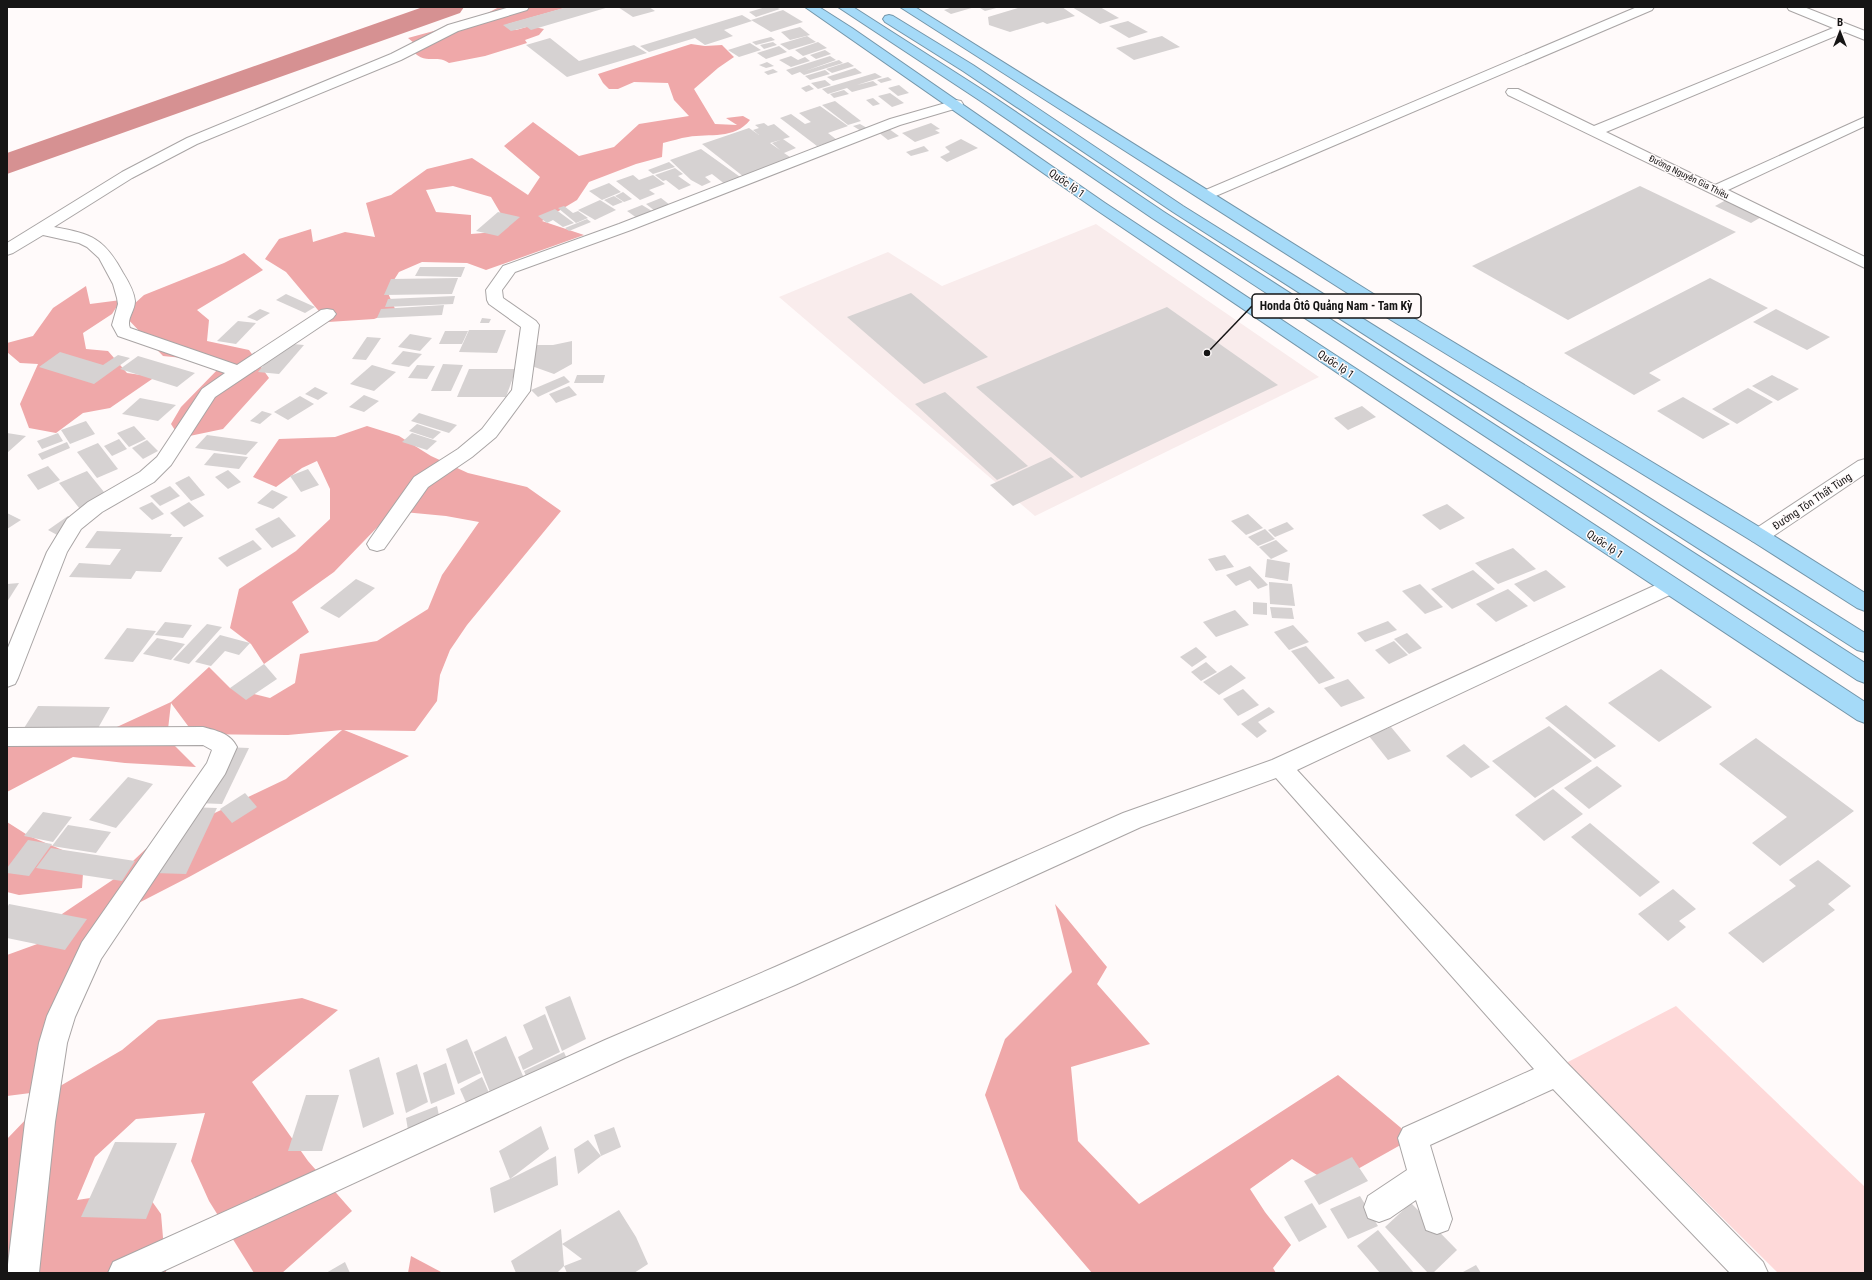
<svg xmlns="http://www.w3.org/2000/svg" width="1872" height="1280" font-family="'Roboto Condensed',sans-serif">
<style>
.built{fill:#f9ecec}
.green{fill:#fed9d9}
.forest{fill:#efa8a9;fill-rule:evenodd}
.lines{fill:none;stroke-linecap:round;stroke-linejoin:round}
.river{fill:#d69192;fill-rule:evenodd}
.building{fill:#d6d2d2}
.street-casing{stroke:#a9a5a5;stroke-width:2}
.highway-casing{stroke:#7395a9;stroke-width:2}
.street{fill:#fff;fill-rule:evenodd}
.highway{fill:#a5daf8;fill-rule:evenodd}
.labels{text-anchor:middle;stroke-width:3;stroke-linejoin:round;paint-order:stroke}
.far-street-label{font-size:9px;fill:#161515;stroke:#fffafa}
.street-label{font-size:11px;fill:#161515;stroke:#fffafa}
.leader{fill:none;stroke:#161515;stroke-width:1.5}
.callout-dot{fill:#161515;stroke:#fffafa;stroke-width:1.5}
.callout{fill:#fffafa;stroke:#161515;stroke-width:1.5}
.callout-label{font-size:12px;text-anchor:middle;font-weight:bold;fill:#161515}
</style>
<rect width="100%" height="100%" fill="#fffafa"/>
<!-- built -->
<polygon class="built" points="1096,224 1319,377 1035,516 779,297 888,252 942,286"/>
<!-- green -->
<polygon class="green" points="1676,1006 1865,1187 1865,1273 1778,1273 1566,1063"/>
<!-- forest -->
<g class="forest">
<path d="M499 7H568L508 24 516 30 530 26 544 29 539 35 525 40 527 43 485 56 449 63C434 53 425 68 408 46L414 43 408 38 452 26 459 21 482 16Z"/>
<path d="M691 44 705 46 722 45 734 57 718 68 694 89 715 124 737 125 726 118 743 116 750 120C734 140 710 133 688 137 680 138 672 141 663 143L662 157 636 164 589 182 577 200 542 221 584 235 486 270 467 263 422 262 399 272 387 291 396 311 374 319 328 322 286 272 265 259 279 239 311 229 313 242 345 232 375 237 366 203 391 195 427 169 472 158 528 195 540 177 504 146 533 122 579 156 614 147 639 124 689 116 674 100 668 83 634 82 618 89H609L603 83 598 74ZM453 186 491 197 501 214 495 232 471 234V215L436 212 426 190Z"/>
<polygon points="244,253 263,270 197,310 209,320 207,341 249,350 269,378 223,429 180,438 171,424 181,407 221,366 192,359 163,356 123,314 144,295 224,263"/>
<polygon points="86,286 90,304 121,300 112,314 83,333 86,349 108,351 127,373 155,377 110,408 83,413 56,433 29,428 20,404 38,364 20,363 7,352 7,343 33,336 53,308"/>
<polygon points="367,426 399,436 431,456 468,473 527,487 561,511 467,625 450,650 440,675 437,701 415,731 344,730 409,756 189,877 92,927 55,1089 122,1050 158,1020 302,998 338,1010 252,1082 308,1161 352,1211 282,1273 254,1273 209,1201 191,1161 205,1113 136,1119 95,1157 77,1200 144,1190 161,1214 166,1273 7,1273 7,1139 54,1090 7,1096 7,955 51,939 62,914 114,879 152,843 286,779 342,730 288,735 194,734 171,703 167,738 196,767 125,763 73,757 7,792 7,740 93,738 171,702 209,667 230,688 270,698 295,683 300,654 377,641 428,609 442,575 479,522 446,516 393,511 334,572 292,602 309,632 264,664 251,644 230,628 239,589 296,551 330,519 330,489 317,461 302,468 276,487 253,477 279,439 335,437"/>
<polygon points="7,822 29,836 84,859 82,888 19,895 7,892"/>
<polygon points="1055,904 1107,967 1097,984 1150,1044 1071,1067 1078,1141 1139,1204 1338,1075 1413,1138 1331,1184 1292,1159 1250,1189 1265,1212 1291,1245 1273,1268 1276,1273 1092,1273 1020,1189 985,1095 1005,1039 1072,972"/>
<polygon points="411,1256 443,1273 408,1273"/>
</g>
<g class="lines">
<!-- river -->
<polygon class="river" points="423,7 464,7 460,13 7,174 7,153"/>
</g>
<!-- building -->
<g class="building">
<polygon points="567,7 609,7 531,30 527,27 511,31 503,25"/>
<polygon points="618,7 649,7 655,11 633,17"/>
<polygon points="766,7 775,7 780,9 756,17 749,12"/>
<polygon points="953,7 975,7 951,14 944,10"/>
<polygon points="984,7 1000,7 985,11 980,8"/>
<polygon points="1016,7 1062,7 1075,16 1047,24 1043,22 1010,32 989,25 988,17 1018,8"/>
<polygon points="1072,7 1100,7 1119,18 1100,24"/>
<polygon points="783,10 803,22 771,32 751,20"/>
<polygon points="742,15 752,21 724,30 733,36 705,45 695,38 649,52 640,46"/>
<polygon points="1128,21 1148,32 1129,38 1109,26"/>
<polygon points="800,27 810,35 790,40 781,32"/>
<polygon points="807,36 816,42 789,50 780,44"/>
<polygon points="1162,36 1180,47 1134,60 1116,48"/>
<polygon points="771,37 775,40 756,45 752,42"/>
<polygon points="550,38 579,61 634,45 647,53 567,77 526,45"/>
<polygon points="773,42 777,45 764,49 760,45"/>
<polygon points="818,42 827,48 803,56 795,50"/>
<polygon points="750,43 761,50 739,57 728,50"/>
<polygon points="779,46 787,52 766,59 757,53"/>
<polygon points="825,50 831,54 816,59 810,55"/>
<polygon points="791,56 798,60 805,57 810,61 791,67 779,60"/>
<polygon points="830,56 836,60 805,71 839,60 843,63 804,75 800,72 792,75 786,70"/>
<polygon points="767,62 774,66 766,68 759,65"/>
<polygon points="848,62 854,66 832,73 826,69"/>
<polygon points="855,68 862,73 833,81 827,77"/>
<polygon points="773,69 778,72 768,75 764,72"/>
<polygon points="825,70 830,74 810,80 805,76"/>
<polygon points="875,73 882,77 857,85 873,81 878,85 852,92 847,88 828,94 822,89"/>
<polygon points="888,77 892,80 881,83 877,80"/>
<polygon points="825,80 831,85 818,89 811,83"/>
<polygon points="809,85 814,89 806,92 801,88"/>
<polygon points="899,85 909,93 898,96 888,88"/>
<polygon points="844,90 849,94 834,98 830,94"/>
<polygon points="890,93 904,103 892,107 878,96"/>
<polygon points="873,98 880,104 873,106 866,100"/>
<polygon points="835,101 861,121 848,125 822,105"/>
<polygon points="820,106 848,126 828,133 837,140 817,146 780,118 791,114 805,124 811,122 799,113"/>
<polygon points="764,123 768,126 774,124 790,137 770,143 780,150 772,143 783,139 796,148 784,153 793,159 744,177 702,144 749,128 759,135 753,130 759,128 755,125"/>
<polygon points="931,123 940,129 935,130 940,133 915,142 902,133"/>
<polygon points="860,124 867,128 861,131 853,126"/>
<polygon points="889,129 899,136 888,140 878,132"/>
<polygon points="961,139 978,148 947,162 940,157 950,152 945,147"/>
<polygon points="924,146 929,151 911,156 906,152"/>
<polygon points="701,149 743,179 726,185 712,174 705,177 711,182 702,186 691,180 670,160"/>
<polygon points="669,162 675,167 653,174 648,170"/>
<polygon points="675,168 683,174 678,176 691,185 679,190 666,180 663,181 655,175"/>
<polygon points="633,175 639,180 653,175 665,184 649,190 655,194 640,200 616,181"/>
<polygon points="609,183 621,192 602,200 589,191"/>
<polygon points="1640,186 1736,232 1568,320 1472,266"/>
<polygon points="623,192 632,199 624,202 615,196"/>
<polygon points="614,196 623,202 613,206 604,200"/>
<polygon points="661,198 670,205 655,211 646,204"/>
<polygon points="600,200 616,210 595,220 578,210"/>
<polygon points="1726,200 1763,216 1751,223 1715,206"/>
<polygon points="642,205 652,211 637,218 627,211"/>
<polygon points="564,206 573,213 578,211 588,218 576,223 558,208"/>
<polygon points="555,209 574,223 563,227 553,220 547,223 538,216"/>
<polygon points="498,212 520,217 498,236 476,231"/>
<polygon points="587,219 591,222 569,231 565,228"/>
<polygon points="420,267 465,267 461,277 415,276"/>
<polygon points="458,278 452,294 384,295 391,279"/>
<polygon points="1710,278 1768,308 1649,373 1661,380 1634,395 1564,353"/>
<polygon points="911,293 988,357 924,384 847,317"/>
<polygon points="286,294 315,307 305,313 276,300"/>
<polygon points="455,296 453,304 385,307 388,299"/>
<polygon points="444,305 442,315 377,318 381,309"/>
<polygon points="1167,307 1278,385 1081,478 976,387"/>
<polygon points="260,309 270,313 257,321 247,317"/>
<polygon points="1776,309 1830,337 1807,350 1753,322"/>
<polygon points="482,318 491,319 489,323 480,323"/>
<polygon points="238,321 256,323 236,344 217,341"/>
<polygon points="469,330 506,330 497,353 459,352"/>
<polygon points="445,331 468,331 462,344 439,344"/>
<polygon points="410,334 432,338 420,351 398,347"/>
<polygon points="367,337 381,338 366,360 352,359"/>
<polygon points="572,341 572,364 554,374 526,364 537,345 553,345"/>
<polygon points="282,343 304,345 279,374 258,372"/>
<polygon points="403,351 422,354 409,367 391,364"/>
<polygon points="60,352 103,365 118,355 130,358 94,384 39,367"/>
<polygon points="138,356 195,373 177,387 120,369"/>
<polygon points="443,364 463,365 451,391 431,391"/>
<polygon points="372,365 396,372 374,391 350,384"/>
<polygon points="417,365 435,366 427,379 408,378"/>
<polygon points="469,369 516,369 506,397 457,397"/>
<polygon points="577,375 605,375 603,383 574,383"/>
<polygon points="1772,375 1799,389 1778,401 1752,386"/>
<polygon points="564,376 570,382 538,397 531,390"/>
<polygon points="569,386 577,395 556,403 549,394"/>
<polygon points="315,387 328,393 318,400 305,394"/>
<polygon points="1748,388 1773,402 1737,424 1712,409"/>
<polygon points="945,392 1028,466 997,480 915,404"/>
<polygon points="364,395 379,401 364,412 349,407"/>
<polygon points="300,396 314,404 288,420 274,412"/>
<polygon points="1683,397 1730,424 1703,439 1657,411"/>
<polygon points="140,398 176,405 158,421 122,414"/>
<polygon points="1362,406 1376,417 1348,430 1334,418"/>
<polygon points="262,411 272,414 260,424 250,421"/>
<polygon points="419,413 457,425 449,433 411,421"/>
<polygon points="86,421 95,434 70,444 61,430"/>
<polygon points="417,424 441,432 433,439 409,431"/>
<polygon points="134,426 146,439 129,447 117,433"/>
<polygon points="7,433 26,436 7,453"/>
<polygon points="58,433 63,441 42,449 37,441"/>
<polygon points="412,433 437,441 427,450 402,442"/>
<polygon points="207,435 258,442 246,455 195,448"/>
<polygon points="119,439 127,449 112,456 104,446"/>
<polygon points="147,440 158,451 143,459 132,448"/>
<polygon points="67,442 70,448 42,460 38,454"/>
<polygon points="98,443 118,469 97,478 77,452"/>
<polygon points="214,453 248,457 239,469 204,465"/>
<polygon points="1051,457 1074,477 1013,506 990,485"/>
<polygon points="48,466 60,480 38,490 27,475"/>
<polygon points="308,469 319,485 301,492 290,476"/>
<polygon points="228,470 241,482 228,489 215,477"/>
<polygon points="87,471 108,497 80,509 59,483"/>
<polygon points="189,476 205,495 191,501 175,483"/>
<polygon points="170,486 180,496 160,506 150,496"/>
<polygon points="272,490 288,497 273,509 257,503"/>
<polygon points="152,502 164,514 152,520 139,508"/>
<polygon points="189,502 204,516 184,527 170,513"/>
<polygon points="1447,504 1465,518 1440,530 1422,515"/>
<polygon points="7,513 21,520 7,529"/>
<polygon points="1248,514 1263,528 1246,535 1231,521"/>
<polygon points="68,516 79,522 59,536 48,530"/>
<polygon points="279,517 296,536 272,548 255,529"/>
<polygon points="1287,522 1294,529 1275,537 1268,530"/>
<polygon points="1265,529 1275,539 1258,546 1248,537"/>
<polygon points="97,531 172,534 170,537 183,537 161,572 136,571 131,579 69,577 79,563 110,565 121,549 85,548"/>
<polygon points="253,540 262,549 227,567 218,558"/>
<polygon points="1276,540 1288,551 1271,559 1259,547"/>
<polygon points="1513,548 1536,569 1498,584 1475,563"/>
<polygon points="1225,555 1234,567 1216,571 1208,559"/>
<polygon points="1267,559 1290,563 1288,581 1265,577"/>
<polygon points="1250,566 1268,585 1258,589 1250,580 1236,586 1226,575"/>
<polygon points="1473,570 1495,589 1452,609 1431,589"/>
<polygon points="1546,570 1566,587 1534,602 1514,584"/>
<polygon points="356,579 375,588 339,618 320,608"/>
<polygon points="1269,582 1292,584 1295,606 1270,604"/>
<polygon points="19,583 7,602 7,584"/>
<polygon points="1420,584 1443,607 1425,614 1402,591"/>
<polygon points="1508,589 1528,606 1496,622 1476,604"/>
<polygon points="1253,602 1267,603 1267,615 1253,614"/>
<polygon points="1270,607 1292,608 1294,619 1272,618"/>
<polygon points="1235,610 1249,625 1216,637 1203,622"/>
<polygon points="1388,621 1397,630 1365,642 1357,633"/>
<polygon points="165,622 192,625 183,638 155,635"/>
<polygon points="207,624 222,627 189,664 173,660"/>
<polygon points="1293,625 1309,642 1289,650 1274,632"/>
<polygon points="127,628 156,631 133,662 104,659"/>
<polygon points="1407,633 1422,648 1409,654 1394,639"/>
<polygon points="220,635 250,643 239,655 225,651 211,666 195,662"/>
<polygon points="157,638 185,644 171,660 143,654"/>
<polygon points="1394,641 1408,655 1389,664 1375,650"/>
<polygon points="1306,646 1335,678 1319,684 1291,651"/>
<polygon points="1196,647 1207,657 1192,667 1180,657"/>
<polygon points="1206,662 1217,672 1201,681 1191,672"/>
<polygon points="264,664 277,679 246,700 230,688"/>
<polygon points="1231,665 1246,678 1219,695 1203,682"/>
<polygon points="1661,669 1712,707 1659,742 1608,703"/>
<polygon points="1348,679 1365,698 1341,707 1324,688"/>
<polygon points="1243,689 1259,705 1238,716 1223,699"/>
<polygon points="1566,705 1616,746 1595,759 1545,718"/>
<polygon points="38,706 110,707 93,737 19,736"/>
<polygon points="1269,707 1275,712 1258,722 1267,731 1257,738 1241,724"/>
<polygon points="1549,726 1592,761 1535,798 1492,761"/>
<polygon points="1391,727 1411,751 1388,760 1369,736"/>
<polygon points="1756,738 1854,811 1780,866 1752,843 1787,817 1719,764"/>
<polygon points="1464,744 1490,767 1471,778 1446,756"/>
<polygon points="224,747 249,748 222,804 197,803"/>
<polygon points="1597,766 1622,786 1589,809 1564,788"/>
<polygon points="128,777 153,784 116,828 89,820"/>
<polygon points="1553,789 1583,814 1544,841 1515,815"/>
<polygon points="245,793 257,807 232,823 220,809"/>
<polygon points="187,807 217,808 186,874 154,873"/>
<polygon points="43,812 72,817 53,842 24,836"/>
<polygon points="1590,823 1660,882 1640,897 1571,837"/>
<polygon points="68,825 111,832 96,853 52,846"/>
<polygon points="28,840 52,844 29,876 7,873 7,868"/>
<polygon points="51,848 135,861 122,881 36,868"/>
<polygon points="1818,860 1851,886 1828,904 1835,910 1763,963 1728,933 1796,886 1789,880"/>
<polygon points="1673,889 1696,909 1679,921 1686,927 1668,941 1638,914"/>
<polygon points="9,904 87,919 65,950 7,938 7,908"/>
<polygon points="570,996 586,1039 562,1051 545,1007"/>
<polygon points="545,1014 560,1052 523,1070 518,1057 533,1049 523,1025"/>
<polygon points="506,1036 529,1090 496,1107 474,1052"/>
<polygon points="467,1039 481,1073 458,1084 446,1049"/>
<polygon points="564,1052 572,1071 532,1091 524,1071"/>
<polygon points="379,1057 394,1114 363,1128 349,1070"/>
<polygon points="446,1063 455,1094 431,1104 423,1073"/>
<polygon points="417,1064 428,1102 406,1113 396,1073"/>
<polygon points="482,1077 494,1104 472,1116 460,1089"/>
<polygon points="306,1095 339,1095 322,1151 288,1151"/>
<polygon points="437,1106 442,1130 410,1142 406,1118"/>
<polygon points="541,1126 549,1149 510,1179 556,1156 558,1185 494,1213 490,1188 510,1179 499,1151"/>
<polygon points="614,1127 621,1147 601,1156 578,1174 574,1149 588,1140 601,1156 594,1135"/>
<polygon points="115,1142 177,1143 146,1219 81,1217"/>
<polygon points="1352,1157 1368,1181 1319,1205 1304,1181"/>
<polygon points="1360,1196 1378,1226 1348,1239 1330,1209"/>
<polygon points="1312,1203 1327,1227 1299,1242 1284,1217"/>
<polygon points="1411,1203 1457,1250 1433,1273 1428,1273 1385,1227"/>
<polygon points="619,1210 636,1237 648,1264 634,1273 567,1273 564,1266 582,1259 562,1244"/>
<polygon points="561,1229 564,1266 557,1273 516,1273 511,1261"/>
<polygon points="1378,1230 1414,1273 1380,1273 1357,1246"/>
<polygon points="345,1262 350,1273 326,1273"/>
<polygon points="1476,1265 1481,1273 1463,1272"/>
</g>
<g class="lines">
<!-- street casing -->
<g class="street-casing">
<g id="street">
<path d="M510 7H529L527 10 458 31 401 60 197 144 132 178 54 227C92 234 104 238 123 273 128 281 134 291 135 301 135 311 126 319 130 328L237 365 321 310 327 309 333 310 336 314 333 318 215 397 171 465 154 482 102 512 81 529 67 552 18 678 15 684 7 687V650L47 552 67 519 88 502 140 472 157 457 202 389 225 373 118 336 112 325 118 304 117 298 113 284 99 258 87 247 79 243 43 235 13 253 7 255V243L122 172 187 138 391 54 448 25Z"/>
<polygon points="1637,7 1654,7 1652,10 1211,198 1206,200 1201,198 1198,195 1201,192"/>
<polygon points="1787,7 1804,7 1865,31 1865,40 1845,32 1606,132 1715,185 1865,117 1865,126 1728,190 1865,257 1865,268 1508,95 1506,92 1508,89 1518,89 1594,126 1833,28 1789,10"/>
<polygon points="956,100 961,101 963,104 961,107 900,125 631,230 515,272 502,290 503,298 536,321 539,325 530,391 527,395 496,437 472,457 428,487 384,549 377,551 370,549 367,544 370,539 414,477 458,449 482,429 512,390 521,327 489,304 487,300 486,290 503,266 619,224 890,119"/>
<polygon points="1865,459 1865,474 1766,541 1759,543 1752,541 1749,536 1752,531 1858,461"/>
<polygon points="1669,579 1676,582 1680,587 1676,592 1297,770 1567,1063 1763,1262 1768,1273 1730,1273 1553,1089 1430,1145 1452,1219 1448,1230 1437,1234 1426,1230 1416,1200 1390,1218 1379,1222 1368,1218 1364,1207 1368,1196 1407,1170 1398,1138 1403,1128 1534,1069 1276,778 1141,827 795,985 625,1058 159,1273 108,1273 113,1262 605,1040 775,967 1123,813 1272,760"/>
<path d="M203 727C217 731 230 733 237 747L225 774 101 959 75 1017 67 1043 55 1122 39 1273H7L25 1122 39 1043 47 1016 82 942 207 763 212 750 203 745 7 746V728Z"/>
</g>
</g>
<!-- highway casing -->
<g class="highway-casing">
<g id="highway">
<polygon points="805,7 819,7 852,28 1105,203 1297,330 1865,702 1865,723 1857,720 1570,530 1095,209"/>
<polygon points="838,7 853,7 989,94 1164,212 1865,663 1865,683 1857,680 1152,218 979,100"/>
<polygon points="900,7 915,7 1372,293 1766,531 1865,593 1865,611 1857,608 1752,541 1360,301"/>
<polygon points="889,15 893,16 973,65 1183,206 1865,633 1865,652 1857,650 1173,212 963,71 885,22 883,19 885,16"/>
</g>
</g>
<!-- street -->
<use href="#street" class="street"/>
<!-- highway -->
<use href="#highway" class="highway"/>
</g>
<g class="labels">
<!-- far-street labels -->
<g class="far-street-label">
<text transform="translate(1689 177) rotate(26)" y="3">Đường Nguyễn Gia Thiều</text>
</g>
<!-- street labels -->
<g class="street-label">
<text transform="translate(1067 183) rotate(35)" y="4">Quốc lộ 1</text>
<text transform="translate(1336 364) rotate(34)" y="4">Quốc lộ 1</text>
<text transform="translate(1812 501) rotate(-34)" y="4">Đường Tôn Thất Tùng</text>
<text transform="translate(1605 544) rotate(34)" y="4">Quốc lộ 1</text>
</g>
</g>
<!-- callouts -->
<path class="leader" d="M1207 353L1252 306"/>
<circle class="callout-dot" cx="1207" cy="353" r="4"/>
<rect class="callout" x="1252" y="294" width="169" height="24" rx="4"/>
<g class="callout-label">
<text x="1336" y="310">Honda Ôtô Quảng Nam - Tam Kỳ</text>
</g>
<!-- border -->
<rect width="1872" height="1280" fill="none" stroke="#161515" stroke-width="16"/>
<!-- north arrow -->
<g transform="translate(1840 32)" stroke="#fffafa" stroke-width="3" paint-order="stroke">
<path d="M0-3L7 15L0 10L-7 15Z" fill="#161515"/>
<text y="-6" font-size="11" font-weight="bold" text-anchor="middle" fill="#161515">B</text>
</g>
</svg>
